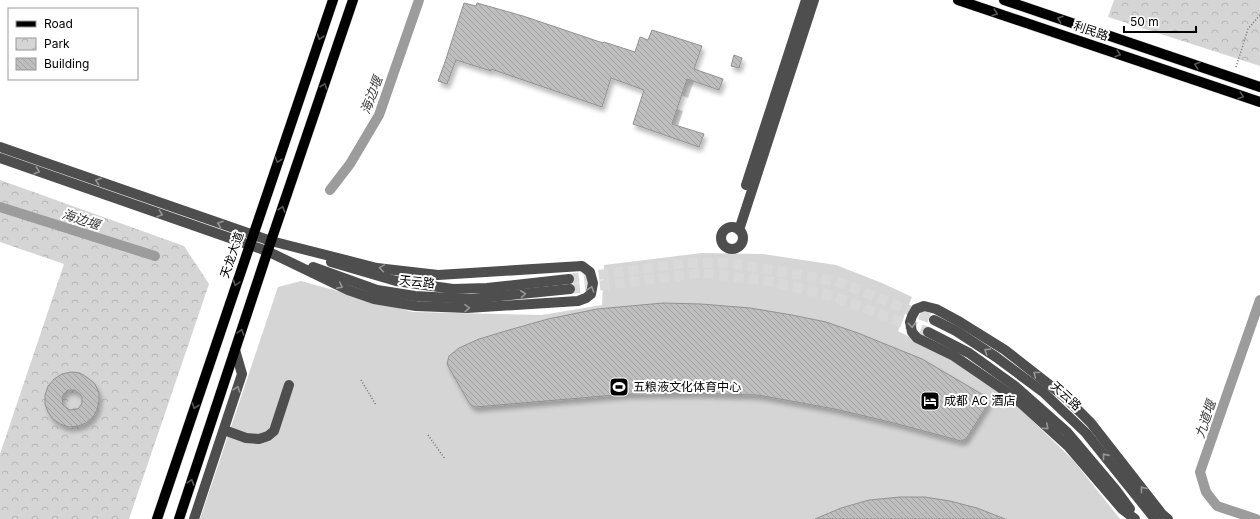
<svg xmlns="http://www.w3.org/2000/svg" width="1260" height="519" font-family="Inter,'Noto Sans SC',sans-serif">
<style>
.grass{fill:#d5d5d5}
.park{fill:url(#park-crowns)}
.lines{fill:none;stroke-linecap:round;stroke-linejoin:round}
.canal{stroke:#9c9c9c;stroke-width:10}
.building{fill:url(#building-back-hatch);stroke:#929292;fill-rule:evenodd;filter:url(#shadow)}
.minor-tunnel{stroke:#d9d9d9;stroke-width:10;stroke-dasharray:10 5;stroke-linecap:butt}
.major-casing{stroke:#dbdbdb;stroke-width:11}
.path{stroke:#707070;stroke-width:1.5;stroke-dasharray:1 2;stroke-linecap:butt}
.minor{stroke:#4e4e4e;stroke-width:10}
.major{stroke:#000;stroke-width:10}
.oneway{stroke:#595959}
.oneway2{stroke:#959595}
.labels{text-anchor:middle;stroke-width:4;stroke-linejoin:round;paint-order:stroke}
.street-label{font-size:12px;fill:#000;stroke:#fff}
.poi-label{font-size:12px;fill:#000;stroke:#fff;text-anchor:start}
.water-label{font-size:13px;font-style:italic;fill:#3d3d3d;stroke:#fff}
</style>
<defs>
<pattern id="park-crowns" width="20" height="18" patternUnits="userSpaceOnUse"><rect width="20" height="18" fill="#d5d5d5"/><path d="M2 6a3 3 0 1 1 6 0M12 15a3 3 0 1 1 6 0" fill="none" stroke="#b5b5b5"/></pattern>
<pattern id="building-back-hatch" width="6" height="6" patternUnits="userSpaceOnUse"><rect width="6" height="6" fill="#bebebe"/><path d="M-1 5l2 2M0 0l6 6M5-1l2 2" fill="none" stroke="#a2a2a2"/></pattern>
<filter id="shadow"><feDropShadow dx="2.5" dy="4.5" stdDeviation="2" flood-color="#0004"/></filter>
</defs>
<rect width="100%" height="100%" fill="#fff"/>
<!-- grass -->
<g class="grass">
<polygon points="687,79 694,81 688,98 681,95"/>
<polygon points="677,109 683,111 678,126 672,123"/>
<polygon points="702,253 763,254 836,265 882,283 912,297 898,331 929,347 978,375 1010,399 1073,460 1120,519 200,519 278,287 301,281 413,312 542,315 602,305 604,265"/>
</g>
<!-- park -->
<g class="park">
<polygon points="1114,0 1260,0 1260,66 1108,17"/>
<polygon points="0,180 184,246 209,284 129,519 0,519 0,454 64,264 0,242"/>
</g>
<g class="lines">
<!-- canal -->
<g class="canal">
<polyline points="330,190 350,164 379,115 419,0"/>
<polyline points="0,207 155,256"/>
<polyline points="1256,519 1217,506 1206,492 1200,472 1260,300"/>
</g>
</g>
<!-- building -->
<g class="building">
<polygon points="464,3 476,6 477,3 523,16 603,43 604,42 635,52 640,37 648,40 652,30 702,46 694,69 723,79 719,90 687,79 672,124 704,134 699,147 633,124 644,90 611,78 602,107 491,69 491,71 456,60 447,84 438,81 445,62"/>
<polygon points="734,55 742,58 739,68 731,66"/>
<polygon points="663,303 701,304 750,308 792,315 826,322 858,333 922,359 985,396 987,398 988,404 966,439 961,441 894,423 835,409 758,395 693,393 627,394 475,407 471,405 468,401 447,364 449,356 459,348 479,339 509,330 548,319 597,309"/>
<path d="M71 372 80 373 88 378 95 384 99 393V401L97 410 93 417 86 423 78 426 69 427 60 424 53 419 48 412 45 404V395L48 386 54 379 62 374ZM68 390H75L80 394 82 397V403L78 409 71 410 68 409 63 405 62 398 63 395Z"/>
<polygon points="900,497 925,497 950,501 977,508 1005,519 815,519 841,508 869,500"/>
</g>
<g class="lines">
<!-- minor-tunnel -->
<g class="minor-tunnel">
<polyline points="569,279 686,263 731,263 836,281 934,320"/>
<polyline points="570,289 703,273 769,281 832,296 928,332"/>
</g>
<!-- major casing -->
<g class="major-casing">
<g id="major">
<polyline points="958,0 1260,102"/>
<polyline points="1004,0 1260,87"/>
<polyline points="157,519 333,0"/>
<polyline points="179,519 271,241 353,0"/>
</g>
</g>
<!-- path -->
<g class="path">
<polyline points="1236,67 1248,29 1260,15"/>
<polyline points="361,380 376,405"/>
<polyline points="428,435 445,459"/>
</g>
<!-- minor -->
<g class="minor">
<polyline points="0,147 271,241 377,268 438,275 582,266 590,272 593,283 591,294 586,298 578,301 467,308 416,306 374,299 348,290 267,251 0,158"/>
<polyline points="746,185 806,0"/>
<circle cx="732" cy="238" r="11"/>
<polyline points="739,230 814,0"/>
<polyline points="331,262 396,281 453,289 487,288 569,279"/>
<polyline points="313,267 377,290 415,296 471,299 570,289"/>
<polyline points="934,320 956,331 996,357 1043,392 1086,433 1155,519"/>
<polyline points="928,332 969,353 1015,386 1067,432 1116,490 1130,509"/>
<polyline points="224,430 246,438 259,439 268,436 274,431 289,385"/>
<polyline points="194,519 242,374 235,350"/>
<polyline points="1135,519 1122,509 1068,446 1014,397 954,356 917,338 912,332 910,322 912,316 916,309 924,306 936,309 960,322 1005,350 1065,397 1091,423 1162,514 1168,519"/>
</g>
<!-- major -->
<use href="#major" class="major"/>
</g>
<!-- one-way arrows -->
<defs><path id="oneway-chevron" d="M-2-3.5L2.5 0L-2 3.5" fill="none" stroke-width="1.6" stroke-linecap="round" stroke-linejoin="round"/></defs>
<g class="oneway">
<use href="#oneway-chevron" transform="translate(995 13) rotate(19)"/>
<use href="#oneway-chevron" transform="translate(1060 19) rotate(-161)"/>
<use href="#oneway-chevron" transform="translate(320 37) rotate(109)"/>
<use href="#oneway-chevron" transform="translate(1118 54) rotate(19)"/>
<use href="#oneway-chevron" transform="translate(1197 65) rotate(-161)"/>
<use href="#oneway-chevron" transform="translate(324 86) rotate(-71)"/>
<use href="#oneway-chevron" transform="translate(1241 96) rotate(19)"/>
<use href="#oneway-chevron" transform="translate(278 160) rotate(109)"/>
<use href="#oneway-chevron" transform="translate(282 209) rotate(-71)"/>
<use href="#oneway-chevron" transform="translate(236 283) rotate(108)"/>
<use href="#oneway-chevron" transform="translate(241 332) rotate(-72)"/>
<use href="#oneway-chevron" transform="translate(195 406) rotate(109)"/>
<use href="#oneway-chevron" transform="translate(191 482) rotate(-72)"/>
</g>
<g class="oneway2">
<use href="#oneway-chevron" transform="translate(37 171) rotate(19)"/>
<use href="#oneway-chevron" transform="translate(98 181) rotate(-161)"/>
<use href="#oneway-chevron" transform="translate(160 214) rotate(19)"/>
<use href="#oneway-chevron" transform="translate(220 224) rotate(-161)"/>
<use href="#oneway-chevron" transform="translate(382 268) rotate(-171)"/>
<use href="#oneway-chevron" transform="translate(340 286) rotate(26)"/>
<use href="#oneway-chevron" transform="translate(591 289) rotate(-71)"/>
<use href="#oneway-chevron" transform="translate(523 294) rotate(-6)"/>
<use href="#oneway-chevron" transform="translate(467 308) rotate(-1)"/>
<use href="#oneway-chevron" transform="translate(912 325) rotate(85)"/>
<use href="#oneway-chevron" transform="translate(987 351) rotate(-147)"/>
<use href="#oneway-chevron" transform="translate(1036 374) rotate(-142)"/>
<use href="#oneway-chevron" transform="translate(237 389) rotate(-72)"/>
<use href="#oneway-chevron" transform="translate(1046 427) rotate(42)"/>
<use href="#oneway-chevron" transform="translate(1105 456) rotate(-129)"/>
<use href="#oneway-chevron" transform="translate(1143 489) rotate(-128)"/>
</g>
<!-- icons -->
<defs>
<g id="stadium-square" transform="scale(1)"><rect x="-9" y="-9" width="18" height="18" rx="4" fill="#000" stroke="#fff"/><path d="M0-5a6.5 5 0 1 0 0 10a6.5 5 0 1 0 0-10ZM-3.5-1.8h7v3.6h-7Z" fill="#fff"/></g>
<g id="hotel-square" transform="scale(1)"><rect x="-9" y="-9" width="18" height="18" rx="4" fill="#000" stroke="#fff"/><path d="M-6-4.5h1.5V1H6V5H4.5V3h-9V5H-6ZM-4 0a1.8 1.8 0 1 1 3.6 0ZM.5 0V-2.5h3Q6-2.5 6 0Z" fill="#fff"/></g>
</defs>
<g fill-rule="evenodd">
<use href="#stadium-square" x="619" y="387"/>
<use href="#hotel-square" x="930" y="401"/>
</g>
<g class="labels">
<!-- street labels -->
<g class="street-label">
<text transform="translate(1091 31) rotate(19)" y="4">利民路</text>
<text transform="translate(232 255) rotate(-71)" y="4">天龙大道</text>
<text transform="translate(417 282) rotate(6)" y="4">天云路</text>
<text transform="translate(1066 396) rotate(43)" y="4">天云路</text>
</g>
<!-- poi labels -->
<g class="poi-label">
<text x="633" y="391">五粮液文化体育中心</text>
<text x="944" y="405">成都 AC 酒店</text>
</g>
<!-- water labels -->
<g class="water-label">
<text transform="translate(371 95) rotate(-69)" y="5">海边堰</text>
<text transform="translate(81 219) rotate(18)" y="5">海边堰</text>
<text transform="translate(1205 419) rotate(-71)" y="5">九道堰</text>
</g>
</g>
<!-- legend -->
<rect x="8" y="8" width="130" height="72" fill="#ffffff" stroke="#999999"/>
<rect x="16" y="21" width="20" height="6" fill="#000000" stroke="#999999"/>
<text x="44" y="28" font-size="12" fill="#000000">Road</text>
<rect x="16" y="38" width="20" height="12" fill="url(#park-crowns)" stroke="#999999"/>
<text x="44" y="48" font-size="12" fill="#000000">Park</text>
<rect x="16" y="58" width="20" height="12" fill="url(#building-back-hatch)" stroke="#999999"/>
<text x="44" y="68" font-size="12" fill="#000000">Building</text>
<!-- scale -->
<path d="M1124 26v6h72v-6" fill="none" stroke="#000000" stroke-width="2"/>
<text x="1130" y="26" font-size="12" fill="#000000" stroke="#ffffff" stroke-width="3" paint-order="stroke">50 m</text>
</svg>
